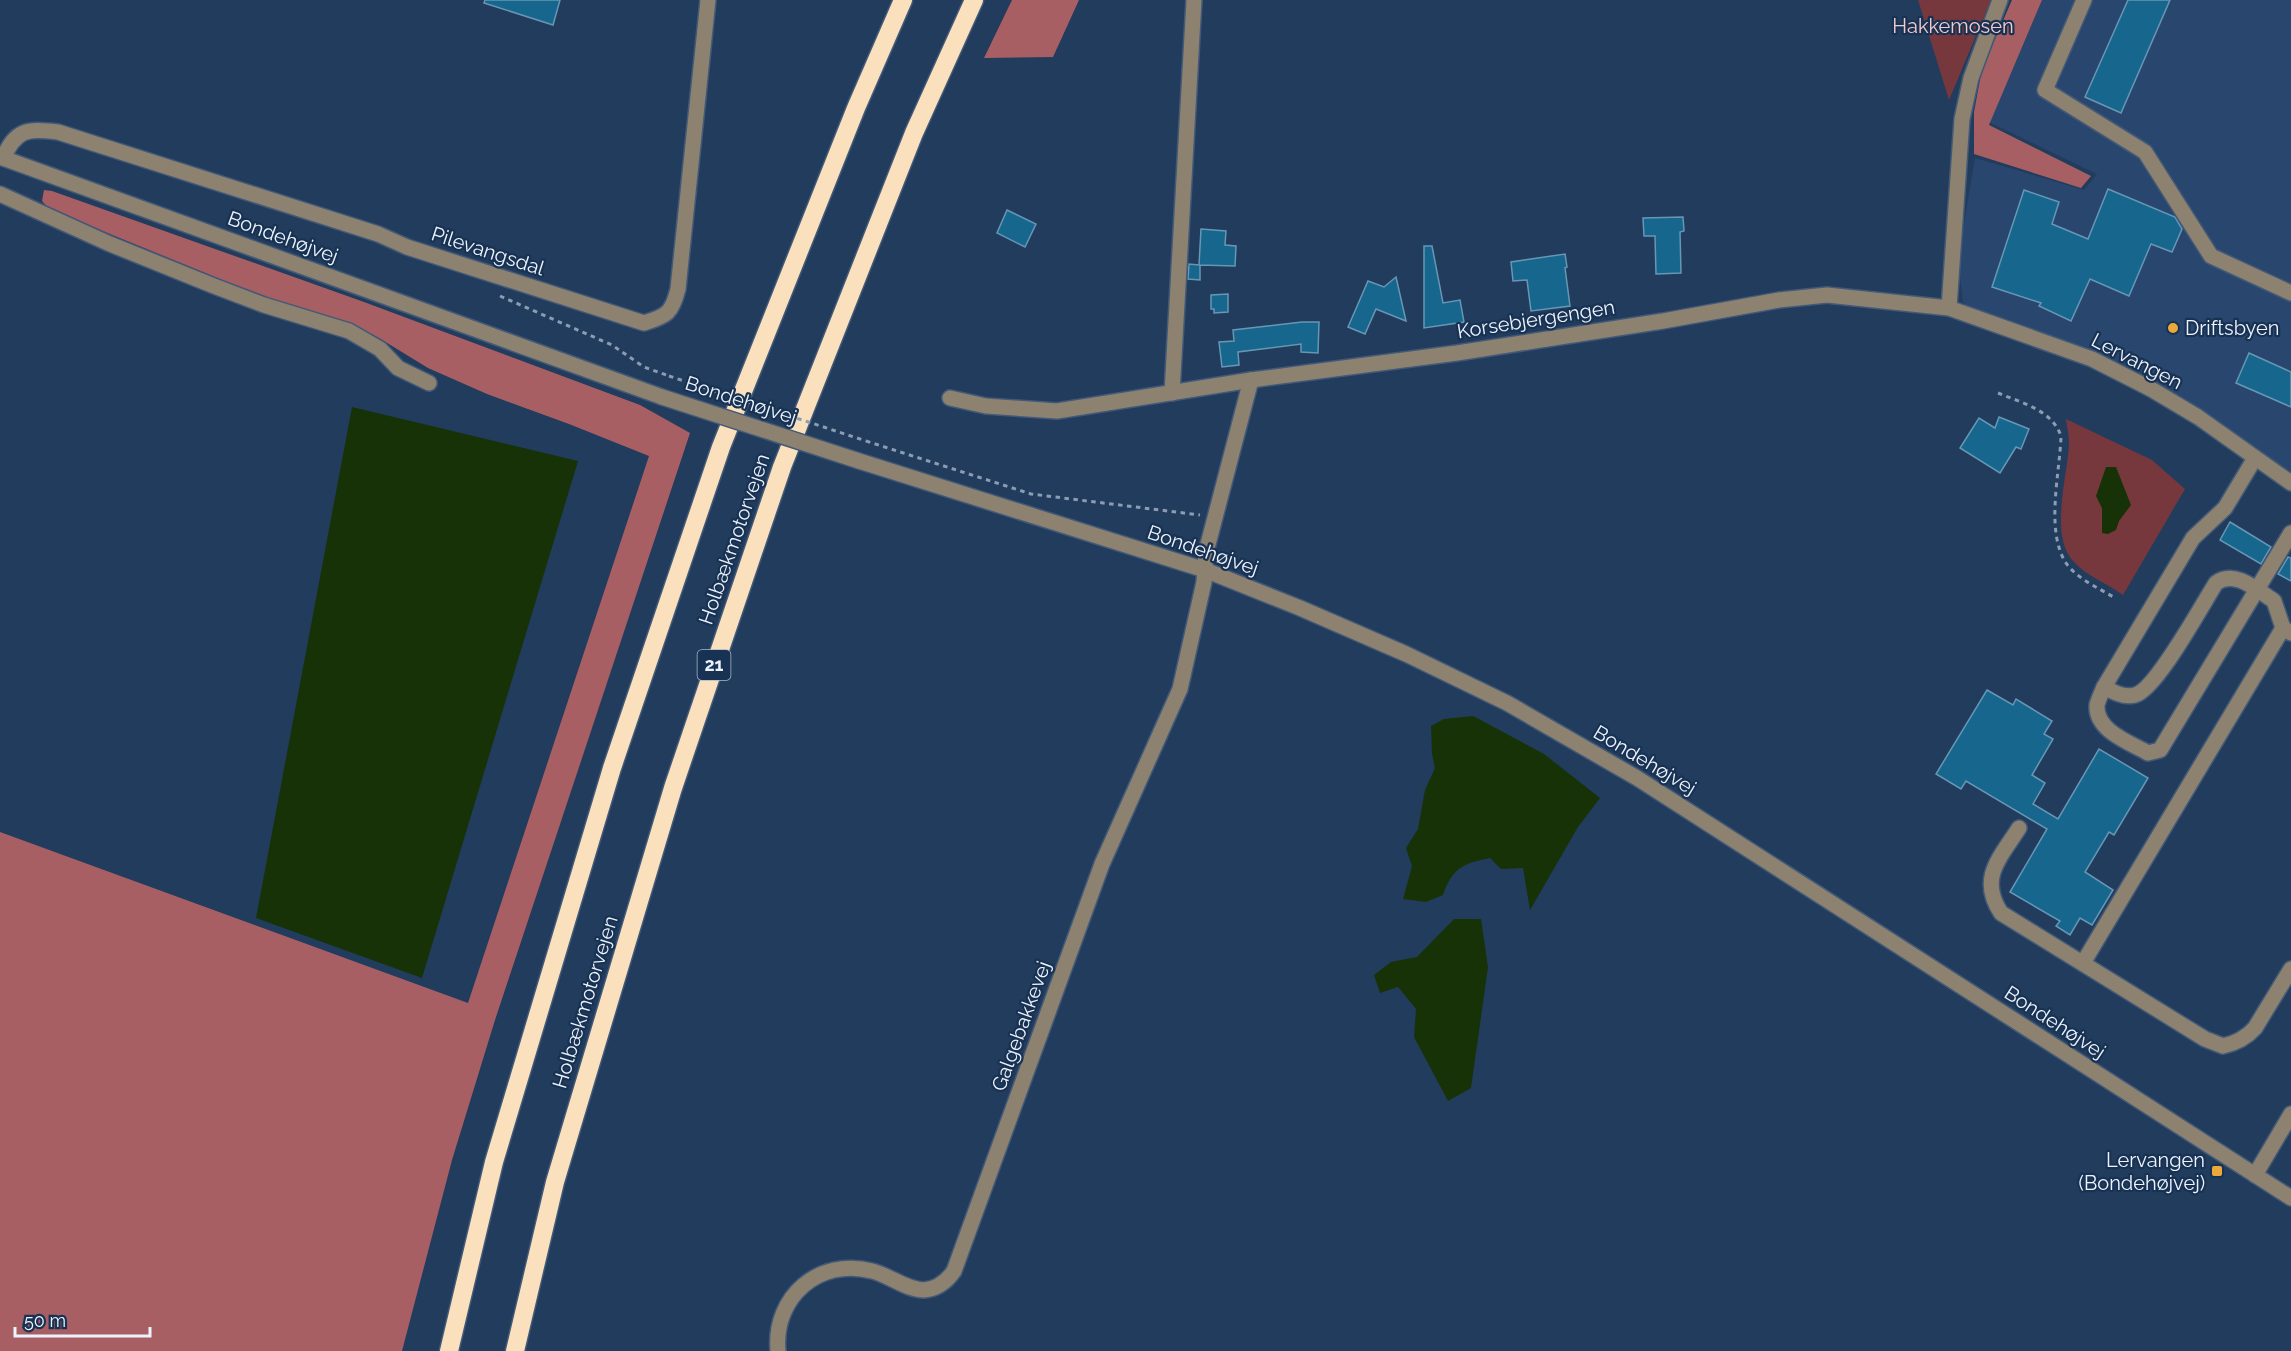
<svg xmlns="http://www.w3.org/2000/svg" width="2291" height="1351" font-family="Raleway,sans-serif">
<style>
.built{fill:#29476e}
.green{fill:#76383d}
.forest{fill:#a85f64}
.water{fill:#173206}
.building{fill:#17668d;stroke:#6797b4;stroke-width:1.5}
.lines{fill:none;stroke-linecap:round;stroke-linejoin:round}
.minor-casing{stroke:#425977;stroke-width:18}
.highway-casing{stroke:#425977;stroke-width:21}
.path{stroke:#8c9cb1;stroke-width:3;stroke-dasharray:4.5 4.5;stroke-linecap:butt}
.minor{stroke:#8d816f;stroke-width:15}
.highway{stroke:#fae0bd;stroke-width:18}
.minor-bridge-casing{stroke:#425977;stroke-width:18;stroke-linecap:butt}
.path-bridge{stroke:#8c9cb1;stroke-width:3;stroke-dasharray:4.5 4.5;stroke-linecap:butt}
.minor-bridge{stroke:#8d816f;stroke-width:15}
.poi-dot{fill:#eba93a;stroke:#183253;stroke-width:2}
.labels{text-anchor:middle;stroke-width:4.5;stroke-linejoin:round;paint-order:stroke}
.shield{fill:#183253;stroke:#adb9c9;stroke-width:1.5}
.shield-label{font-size:18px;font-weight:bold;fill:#edf3fc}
.park-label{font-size:20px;fill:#f6cacb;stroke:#183253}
.street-label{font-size:20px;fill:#edf3fc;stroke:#183253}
.poi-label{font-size:20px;fill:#edf3fc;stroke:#183253;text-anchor:start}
</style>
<rect width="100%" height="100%" fill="#223c5e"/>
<!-- built -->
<polygon class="built" points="2042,0 2291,0 2291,475 2211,417 1977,314 1963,302 1958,260 1975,158 2084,190 2097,174 1987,121"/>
<!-- green -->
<g class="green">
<polygon points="1918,0 1991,0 1949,100"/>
<path d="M2066 419 2152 460 2185 489 2123 595C2107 583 2086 576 2073 561 2049 535 2068 475 2069 443 2069 435 2067 427 2066 419Z"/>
</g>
<!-- forest -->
<g class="forest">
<polygon points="1012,0 1079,0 1053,57 984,58"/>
<polygon points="2012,0 2042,0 1989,125 2091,176 2081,188 1974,154 1974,112 1982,69"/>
<polygon points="44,190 52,191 364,302 640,405 690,433 495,1020 452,1160 402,1351 0,1351 0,832 468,1003 649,456 569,424 487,394 428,368 379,338 350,323 276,302 49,209 42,201"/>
</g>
<!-- water -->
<g class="water">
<polygon points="352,407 578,461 422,978 256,918"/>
<polygon points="2106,467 2116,467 2131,505 2119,521 2116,530 2108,534 2102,533 2102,508 2096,496"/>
<path d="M1473 716 1544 754 1600 798 1578 827 1530 910 1523 868 1501 869 1490 858C1464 863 1452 868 1443 895L1426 902 1403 899 1412 866 1406 848 1418 829 1425 790 1435 768 1432 754 1431 726 1444 719Z"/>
<polygon points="1454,919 1481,919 1488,967 1471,1088 1448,1101 1414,1037 1416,1009 1398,987 1380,993 1374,975 1391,962 1417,957"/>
</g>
<!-- building -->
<g class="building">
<polygon points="485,0 560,0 553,25 484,3"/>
<polygon points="2128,0 2170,0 2121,113 2085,97"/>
<polygon points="2108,189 2175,217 2182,229 2172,252 2151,244 2129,296 2090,279 2071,321 2039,306 2041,303 1992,287 2024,190 2059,202 2052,224 2088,239"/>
<polygon points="1007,210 1036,224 1025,247 997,233"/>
<polygon points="1683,217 1684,231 1680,232 1681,273 1656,274 1655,236 1644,236 1643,218"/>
<polygon points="1201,229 1226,231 1225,245 1236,246 1235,266 1200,265 1200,280 1188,279 1189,264 1199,265"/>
<polygon points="1424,246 1432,246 1443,303 1460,300 1464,322 1424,328"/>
<polygon points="1565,254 1567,267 1565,268 1570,306 1531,311 1527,280 1513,281 1511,262"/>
<polygon points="1396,277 1406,321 1376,309 1365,334 1348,327 1368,281 1384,287"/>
<polygon points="1228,294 1228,312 1214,313 1214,309 1211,309 1211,295"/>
<polygon points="1302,322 1319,322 1318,353 1301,352 1301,344 1238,352 1239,365 1222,367 1219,342 1234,341 1233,330"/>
<polygon points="2249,353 2291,372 2291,407 2236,383"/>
<polygon points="1999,417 2029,429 2021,449 2016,447 2000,473 1960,448 1979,418 1995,428"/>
<polygon points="2230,522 2271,547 2261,564 2220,540"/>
<polygon points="2288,557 2291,558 2291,581 2278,574"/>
<polygon points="1987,690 2013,705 2016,699 2052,721 2044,734 2053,739 2032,775 2045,783 2033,804 2058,819 2099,749 2148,778 2114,835 2109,832 2085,872 2113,890 2092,925 2080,918 2070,935 2056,926 2060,921 2010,892 2047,829 1966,781 1961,789 1936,774"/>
</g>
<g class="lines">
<!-- minor casing -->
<g class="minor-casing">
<g id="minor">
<polyline points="2084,0 2045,90 2145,152 2211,256 2291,293"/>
<polyline points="0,157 662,397"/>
<path d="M3 158C17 128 27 129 58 132L378 234 407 247 644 323C667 316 672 313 678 289L708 0"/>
<polyline points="0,194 110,244 214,286 264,305 349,331 380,349 398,368 429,383"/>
<polyline points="1949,308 1962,119 1971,78 2000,0"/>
<polyline points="1172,393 1194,0"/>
<polyline points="950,398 986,406 1057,411 1251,380 1457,353 1663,321 1779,300 1827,295 1949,308 2092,359 2151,389 2198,417 2291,483"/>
<path d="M2255 458 2225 508 2193 538 2104 687C2102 692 2098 700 2097 705 2095 731 2131 743 2148 753L2160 750 2291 533"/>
<polyline points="859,461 1205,570 1300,608 1406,654 1507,703 1637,778 2291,1198"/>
<path d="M2104 687C2113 692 2124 698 2135 695 2156 690 2202 605 2216 583 2235 569 2257 590 2274 601L2283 628"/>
<path d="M2019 828C2000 858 1978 878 2001 913L2205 1039 2223 1046C2237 1043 2246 1038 2255 1028L2291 969"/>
<polyline points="2083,963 2283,628 2291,633"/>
<polyline points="2255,1175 2291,1114"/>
<path d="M778 1351C773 1297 819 1257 872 1271 889 1275 906 1290 924 1290 937 1289 947 1281 954 1271L1102 864 1180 689 1204 582 1206 552 1251 380"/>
</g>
</g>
<!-- highway casing -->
<g class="highway-casing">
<g id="highway">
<polyline points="449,1351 494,1162 612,768 721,447 856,108 903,0"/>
<polyline points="515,1351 555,1182 673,788 782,467 914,133 974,0"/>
</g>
</g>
<!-- path -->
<g class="path">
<polyline points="500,296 612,345 644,367 669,376"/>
<path d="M1998 393C2022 403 2052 410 2061 436 2060 472 2045 531 2066 563 2077 579 2099 588 2115 598"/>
<polyline points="866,441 1031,494 1200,515"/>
</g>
<!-- minor -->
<use href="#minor" class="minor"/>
<!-- highway -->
<use href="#highway" class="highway"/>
<!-- minor-bridge casing -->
<g class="minor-bridge-casing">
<polyline id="minor-bridge" points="662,397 859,461"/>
</g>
<!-- path-bridge -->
<polyline class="path-bridge" points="669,376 866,441"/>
<!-- minor-bridge -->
<use href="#minor-bridge" class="minor-bridge"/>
</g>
<!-- markers -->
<g class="poi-dot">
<circle cx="2173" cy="328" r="6"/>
<rect x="2211" y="1165" width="12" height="12" rx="3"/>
</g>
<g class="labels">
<!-- shield labels -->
<rect class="shield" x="697.5" y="650" width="33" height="30" rx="4.5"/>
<g class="shield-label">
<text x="714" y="671">21</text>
</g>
<!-- park labels -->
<g class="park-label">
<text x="1953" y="33">Hakkemosen</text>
</g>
<!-- street labels -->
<g class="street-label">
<text transform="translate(283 237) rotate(20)" y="7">Bondehøjvej</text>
<text transform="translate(488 251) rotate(18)" y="7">Pilevangsdal</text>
<text transform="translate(1536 319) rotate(-9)" y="7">Korsebjergengen</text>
<text transform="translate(2137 361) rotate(27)" y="7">Lervangen</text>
<text transform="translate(741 400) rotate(18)" y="7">Bondehøjvej</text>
<text transform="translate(734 539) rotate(-71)" y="7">Holbækmotorvejen</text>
<text transform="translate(1203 550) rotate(19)" y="7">Bondehøjvej</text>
<text transform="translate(1645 760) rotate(31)" y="7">Bondehøjvej</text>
<text transform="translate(585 1002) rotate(-73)" y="7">Holbækmotorvejen</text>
<text transform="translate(2055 1022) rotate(33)" y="7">Bondehøjvej</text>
<text transform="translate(1021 1026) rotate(-70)" y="7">Galgebakkevej</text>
</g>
<!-- poi labels -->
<g class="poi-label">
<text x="2185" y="335">Driftsbyen</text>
<text x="2205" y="1167" text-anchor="end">Lervangen<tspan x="2205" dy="23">(Bondehøjvej)</tspan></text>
</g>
</g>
<!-- scale -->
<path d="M15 1327v9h135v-9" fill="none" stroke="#edf3fc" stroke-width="3"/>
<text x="24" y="1327" font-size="18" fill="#edf3fc" stroke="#183253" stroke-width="4.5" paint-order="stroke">50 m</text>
</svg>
